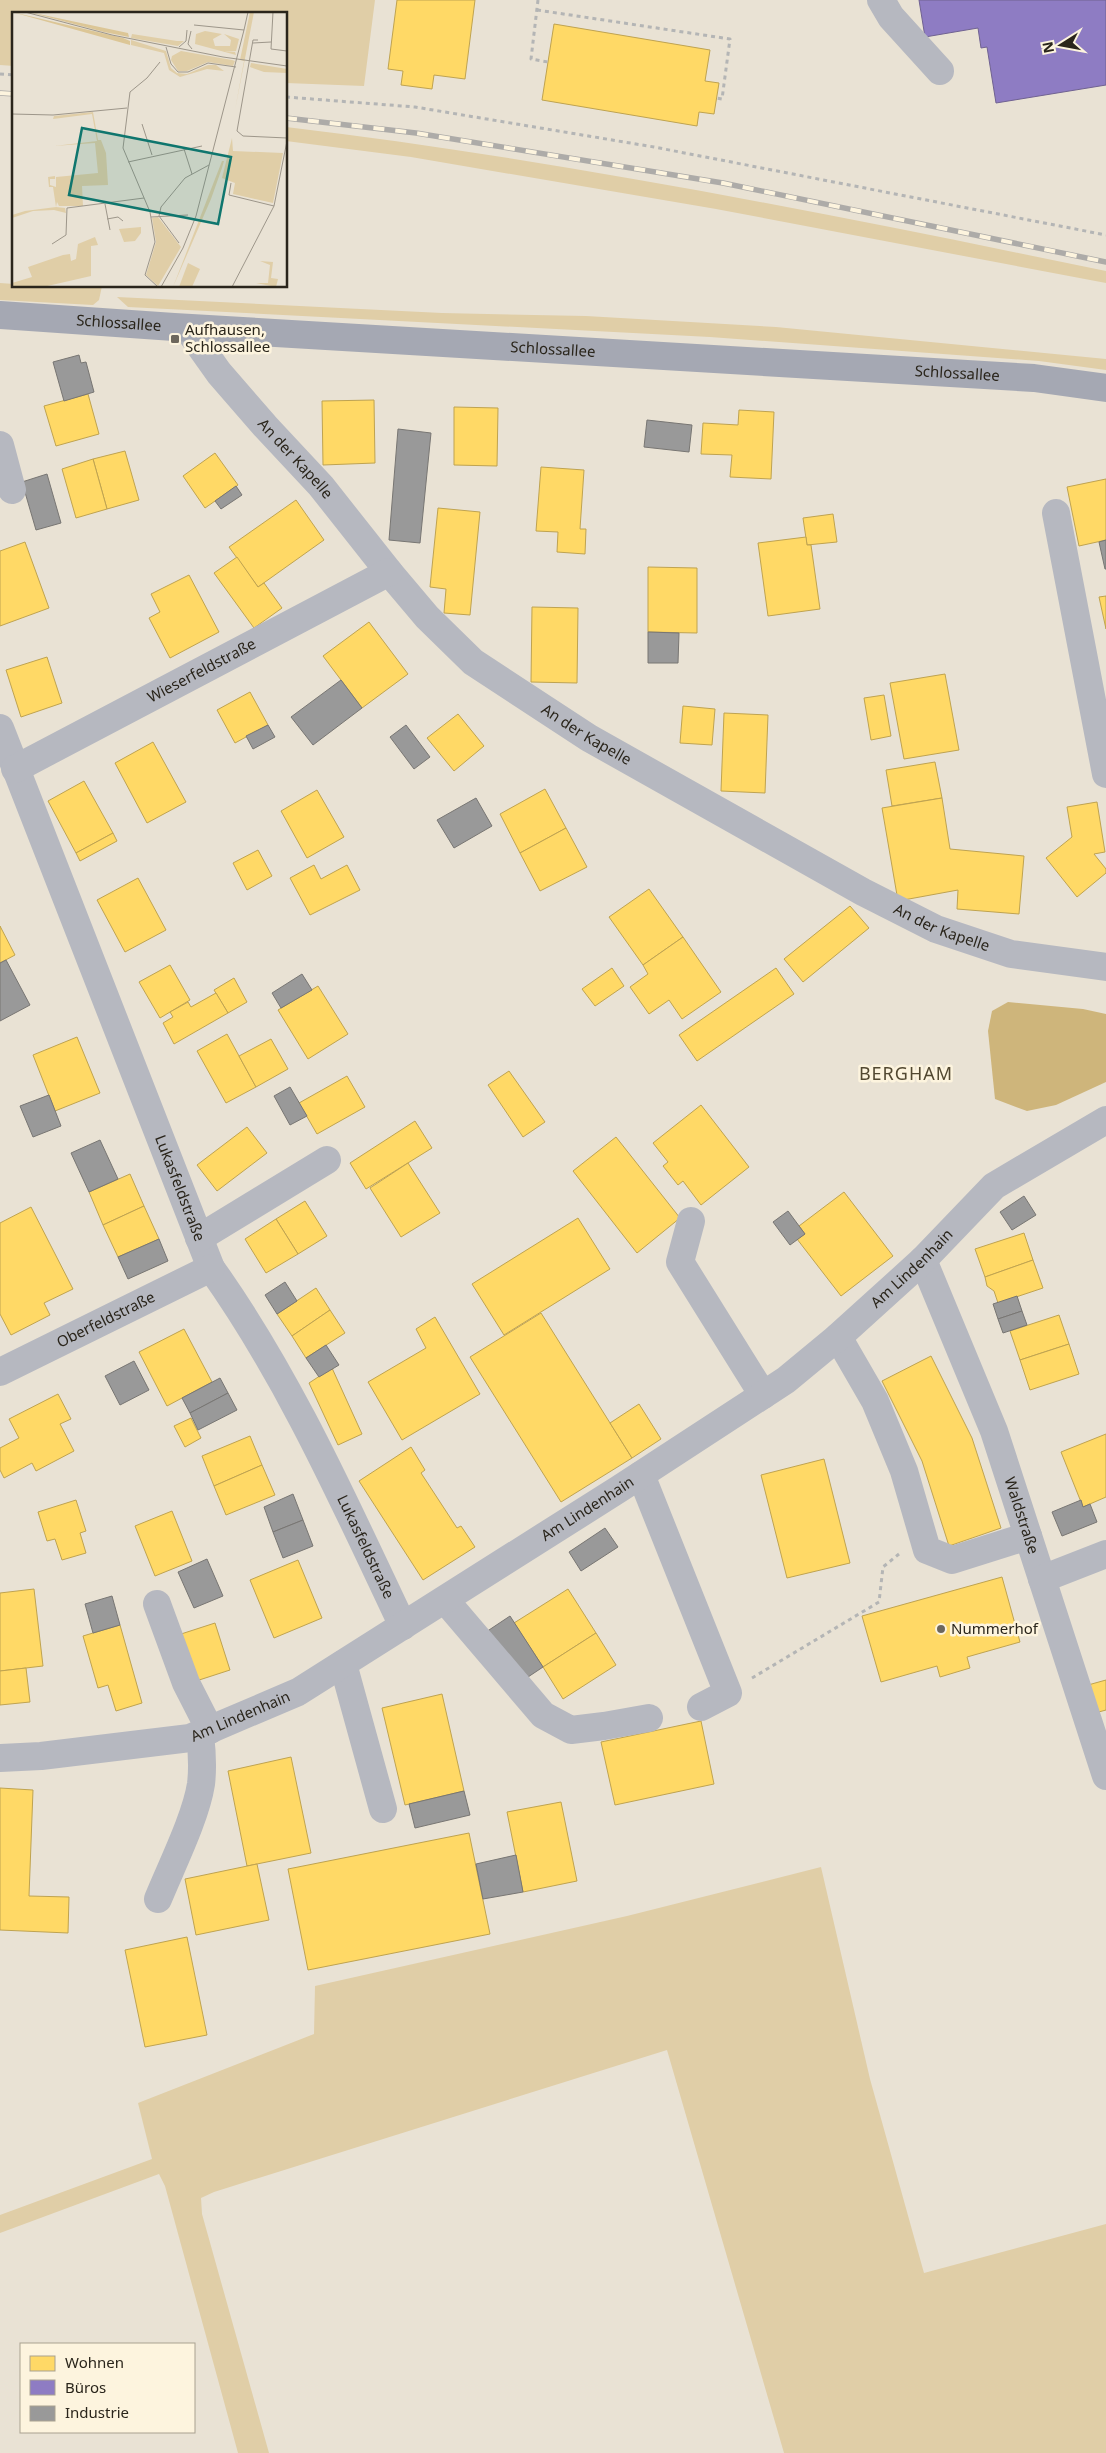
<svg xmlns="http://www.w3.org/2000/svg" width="1106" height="2453" font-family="'Noto Sans',sans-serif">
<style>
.green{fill:#e0cea7}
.water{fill:#ceb57b}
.homes{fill:#ffd966;stroke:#bfa350}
.offices{fill:#8e7cc3;stroke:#706291}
.industry{fill:#999;stroke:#787673}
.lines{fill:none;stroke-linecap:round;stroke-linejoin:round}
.path{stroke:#b4b5b5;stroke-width:3;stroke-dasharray:4 4;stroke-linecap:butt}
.minor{stroke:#b6b8c0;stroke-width:28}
.major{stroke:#a5a8b3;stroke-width:28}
.rail-casing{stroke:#adaba8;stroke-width:5.5}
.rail{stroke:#fdf4de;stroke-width:4;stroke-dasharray:11;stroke-linecap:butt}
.poi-dot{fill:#6d675c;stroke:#fdf4de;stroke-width:2}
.labels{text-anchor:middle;stroke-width:5;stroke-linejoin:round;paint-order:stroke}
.street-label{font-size:15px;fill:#2a251b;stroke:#fdf4de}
.poi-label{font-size:15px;fill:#2a251b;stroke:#fdf4de;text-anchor:start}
.quarter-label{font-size:18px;letter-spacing:1px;fill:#524831;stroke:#fdf4de}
.inset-road{fill:none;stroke:#9d968a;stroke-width:1}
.view{fill:#0f766e;fill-opacity:0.15;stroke:#0f766e;stroke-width:2.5}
.inset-edge{fill:none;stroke:#2a251b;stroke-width:2.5}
</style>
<rect width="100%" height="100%" fill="#e9e2d4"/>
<!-- green -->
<g class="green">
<polygon points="0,0 375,0 364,86 286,83 286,14 14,14 14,66 0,65"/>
<path d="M286 127C562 160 834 215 1106 271V283L716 209 411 157 286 141Z"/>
<polygon points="0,283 14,284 14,286 82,288 85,286 102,286 99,300 93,305 0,300"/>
<polygon points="117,297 442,313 586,316 776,327 1106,359 1106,370 1039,361 710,337 128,307"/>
<polygon points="821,1867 870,2079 924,2273 1106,2224 1106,2453 784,2453 667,2050 214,2192 201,2198 202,2214 269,2453 238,2453 165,2186 159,2174 0,2233 0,2215 152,2159 138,2103 314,2034 315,1986 627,1916"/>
</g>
<!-- water -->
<polygon class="water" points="1008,1002 1083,1009 1106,1014 1106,1082 1056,1105 1027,1111 995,1099 988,1031 992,1011"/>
<!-- homes -->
<g class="homes">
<polygon points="397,0 475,0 465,79 434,75 432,89 401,85 403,71 388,69"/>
<polygon points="554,24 710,50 705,81 719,83 714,114 699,112 697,126 542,100"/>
<polygon points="88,394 99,434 56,446 44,406"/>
<polygon points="374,400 375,463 323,465 322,401"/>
<polygon points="454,407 498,408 497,466 454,465"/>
<polygon points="739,410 774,412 771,479 730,477 732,455 701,454 703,423 738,425"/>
<polygon points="125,451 139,500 107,509 93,459"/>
<polygon points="215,453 238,485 205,508 183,476"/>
<polygon points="93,459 107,509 76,518 62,469"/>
<polygon points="541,467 584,470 580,529 586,529 585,554 557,552 558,532 536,531"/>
<polygon points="1106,479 1106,540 1079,546 1067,487"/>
<polygon points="296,500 324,540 258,587 229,547"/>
<polygon points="438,508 480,512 470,615 444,613 446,589 430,587"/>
<polygon points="833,514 837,542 807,545 803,518"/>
<polygon points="806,537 807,545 811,545 820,609 768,616 758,543"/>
<polygon points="25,542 49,608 0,626 0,551"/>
<polygon points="237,557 258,587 264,583 282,608 254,628 214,573"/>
<polygon points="648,567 697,568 697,633 648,632"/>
<polygon points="189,575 219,632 170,658 149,618 160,612 151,594"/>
<polygon points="1106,596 1106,629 1099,597"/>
<polygon points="532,607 578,608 577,683 531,682"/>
<polygon points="369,622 408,674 362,708 323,656"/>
<polygon points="47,657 62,703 21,717 6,670"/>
<polygon points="945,674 959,750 904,759 890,683"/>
<polygon points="250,692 268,725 235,743 217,710"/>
<polygon points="884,695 891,736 871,740 864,698"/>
<polygon points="683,706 715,709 712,745 680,743"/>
<polygon points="724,713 768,715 765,793 721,791"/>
<polygon points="458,714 484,746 454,771 427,738"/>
<polygon points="153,742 186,802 147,823 115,763"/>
<polygon points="935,762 942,798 892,806 886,770"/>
<polygon points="84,781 113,833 76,853 48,801"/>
<polygon points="545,789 566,828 520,853 500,814"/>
<polygon points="317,790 344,837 307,858 281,811"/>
<polygon points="942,798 950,849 1024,856 1019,914 957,909 958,890 898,901 882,808"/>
<polygon points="1097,802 1105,852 1094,854 1106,869 1106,873 1077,897 1046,858 1072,837 1067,807"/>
<polygon points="566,828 587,867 540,891 520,853"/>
<polygon points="113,833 117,841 80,861 76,853"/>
<polygon points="258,850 272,876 247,890 233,863"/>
<polygon points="314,865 321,879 347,865 360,890 310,915 290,878"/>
<polygon points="138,878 166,930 125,952 97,900"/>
<polygon points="649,889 683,937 643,965 609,917"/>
<polygon points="850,906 869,928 803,982 784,959"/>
<polygon points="0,926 15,955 0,963"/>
<polygon points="683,937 721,992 682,1019 669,1000 649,1014 630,987 648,974 643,965"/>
<polygon points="170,965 190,1000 160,1018 139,982"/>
<polygon points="612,968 624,986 595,1006 582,989"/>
<polygon points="776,968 794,994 697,1061 679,1035"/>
<polygon points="234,978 247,1002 228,1013 214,990"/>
<polygon points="318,986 348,1034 308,1059 278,1010"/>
<polygon points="216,993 228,1013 174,1044 163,1023 173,1017 170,1012 188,1002 191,1007"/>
<polygon points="227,1034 256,1087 226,1103 197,1051"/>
<polygon points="77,1037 100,1093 55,1111 33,1055"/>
<polygon points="271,1039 288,1069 256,1087 239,1056"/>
<polygon points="509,1071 545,1122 523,1137 488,1085"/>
<polygon points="347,1076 365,1107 317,1134 299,1103"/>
<polygon points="701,1105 749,1167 701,1205 683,1181 678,1185 663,1166 668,1162 653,1143"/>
<polygon points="415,1121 432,1148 366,1189 350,1163"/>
<polygon points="247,1127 267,1153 217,1191 197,1165"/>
<polygon points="616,1137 680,1218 637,1253 573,1171"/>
<polygon points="408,1163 440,1213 401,1237 370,1188"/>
<polygon points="130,1174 144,1206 103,1225 89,1192"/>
<polygon points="844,1192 893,1256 841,1296 797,1239 805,1234 799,1226"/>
<polygon points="305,1201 327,1236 298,1254 276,1219"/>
<polygon points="144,1206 159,1239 118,1257 103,1225"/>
<polygon points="31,1207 73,1289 44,1303 50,1315 11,1335 0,1314 0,1223"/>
<polygon points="578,1218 610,1269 504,1335 472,1284"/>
<polygon points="276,1219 298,1254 266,1273 245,1239"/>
<polygon points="1024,1233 1033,1260 985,1277 975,1249"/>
<polygon points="1033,1260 1043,1288 998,1303 994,1291 987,1286 985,1277"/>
<polygon points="316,1288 330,1310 292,1336 277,1314"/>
<polygon points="330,1310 345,1333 306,1358 292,1336"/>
<polygon points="541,1313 632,1458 561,1502 470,1357"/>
<polygon points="1059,1315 1069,1344 1020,1360 1010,1331"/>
<polygon points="435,1317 480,1394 402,1440 368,1382 426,1348 416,1329"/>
<polygon points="184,1329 212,1382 167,1406 139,1352"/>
<polygon points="1069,1344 1079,1374 1030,1390 1020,1360"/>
<polygon points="931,1356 972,1438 1001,1528 949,1546 922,1461 882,1381"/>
<polygon points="332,1368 362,1434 338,1445 309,1383"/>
<polygon points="58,1394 71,1419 60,1424 74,1451 36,1471 32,1463 4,1478 0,1470 0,1448 19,1438 9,1419"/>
<polygon points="639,1404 661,1439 632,1458 610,1423"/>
<polygon points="191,1418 201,1438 185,1447 174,1426"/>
<polygon points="1106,1434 1106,1497 1083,1507 1061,1452"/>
<polygon points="250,1436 262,1465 214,1486 202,1456"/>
<polygon points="411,1447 425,1470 421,1473 457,1528 461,1526 475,1547 423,1580 359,1481"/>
<polygon points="824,1459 850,1563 787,1578 761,1475"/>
<polygon points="262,1465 275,1495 226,1515 214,1486"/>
<polygon points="76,1500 86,1531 80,1533 86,1553 62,1560 55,1539 47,1541 38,1512"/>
<polygon points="172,1511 192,1561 155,1576 135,1526"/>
<polygon points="298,1560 322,1618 274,1638 250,1580"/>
<polygon points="1002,1577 1020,1642 967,1657 970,1668 940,1677 937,1666 881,1682 862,1616"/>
<polygon points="34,1589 43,1666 0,1671 0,1593"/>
<polygon points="568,1589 596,1633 543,1667 514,1623"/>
<polygon points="215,1623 230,1670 193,1682 178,1635"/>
<polygon points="120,1625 142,1703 116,1711 108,1685 98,1688 83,1636"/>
<polygon points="596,1633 616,1665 563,1699 543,1667"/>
<polygon points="26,1668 30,1702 0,1705 0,1671"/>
<polygon points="1106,1680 1106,1710 1095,1713 1088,1685"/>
<polygon points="442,1694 464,1791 405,1805 382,1708"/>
<polygon points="701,1721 714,1784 615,1805 601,1742"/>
<polygon points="291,1757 311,1853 247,1866 228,1771"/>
<polygon points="0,1788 33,1790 29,1896 69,1897 68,1933 0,1930"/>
<polygon points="561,1802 577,1881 523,1892 507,1812"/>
<polygon points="469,1833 490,1934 308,1970 288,1869"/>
<polygon points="257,1864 269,1920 196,1935 185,1879"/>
<polygon points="187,1937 207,2035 145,2047 125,1950"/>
</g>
<!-- offices -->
<polygon class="offices" points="919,0 1106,0 1106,85 996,103 987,47 981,48 978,28 925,37"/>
<!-- industry -->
<g class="industry">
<polygon points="79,355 81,363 86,362 94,392 64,401 53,362"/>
<polygon points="647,420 692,425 689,452 644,447"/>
<polygon points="398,429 431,433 420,543 389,540"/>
<polygon points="47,474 61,523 36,530 22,482"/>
<polygon points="236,486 242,495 221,509 215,501"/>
<polygon points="1106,540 1106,569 1105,569 1099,542"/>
<polygon points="648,632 679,633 678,663 648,663"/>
<polygon points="341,680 362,708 313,745 291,717"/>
<polygon points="268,725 275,737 253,749 246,736"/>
<polygon points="406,725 430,757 414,769 390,737"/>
<polygon points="476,798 492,826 454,848 437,820"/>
<polygon points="6,960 30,1005 0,1021 0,963"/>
<polygon points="302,974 312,990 281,1008 272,993"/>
<polygon points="290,1087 307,1116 290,1125 274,1096"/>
<polygon points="49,1095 61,1126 33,1137 20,1106"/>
<polygon points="100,1140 118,1179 89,1192 71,1153"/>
<polygon points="1024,1196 1036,1215 1012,1230 1000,1212"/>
<polygon points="788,1211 805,1234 790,1245 773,1222"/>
<polygon points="159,1239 168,1261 128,1279 118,1257"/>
<polygon points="285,1282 297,1301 277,1314 265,1295"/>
<polygon points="1017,1296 1022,1311 998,1319 993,1304"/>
<polygon points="1022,1311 1027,1325 1003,1333 998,1319"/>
<polygon points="326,1345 339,1365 319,1377 306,1358"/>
<polygon points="134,1361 149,1390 120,1405 105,1376"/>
<polygon points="220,1378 228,1393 190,1413 182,1398"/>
<polygon points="228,1393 237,1410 198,1430 190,1413"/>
<polygon points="293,1494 303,1520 273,1532 264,1507"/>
<polygon points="1081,1500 1083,1507 1090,1504 1097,1522 1062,1536 1052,1512"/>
<polygon points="303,1520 313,1546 283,1558 273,1532"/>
<polygon points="605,1528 618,1547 581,1571 569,1552"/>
<polygon points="207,1559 223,1596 194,1608 178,1572"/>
<polygon points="112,1596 120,1625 93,1633 85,1604"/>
<polygon points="510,1616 543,1667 519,1683 486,1632"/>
<polygon points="464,1791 470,1815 415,1828 409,1804"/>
<polygon points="516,1855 523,1892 483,1899 476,1864"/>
</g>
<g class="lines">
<!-- path -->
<g class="path">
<polyline points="538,0 531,59 548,62"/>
<polyline points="537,10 730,39 722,99 716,98"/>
<polyline points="0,74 14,75"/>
<polyline points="286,97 415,107 654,147 1106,235"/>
<polyline points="752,1678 879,1602 883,1567 899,1554"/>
</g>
<!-- minor -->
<g class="minor">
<polyline points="881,0 891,17 940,71"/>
<path id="s1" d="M187 328 219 373 265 426 321 486 389 572 427 617 473 662 589 738 863 892 936 929 1011 954 1106 967"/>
<polyline points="0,445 12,490"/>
<polyline points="1056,513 1106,774"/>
<path id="s2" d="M0 728 211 1268C290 1379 345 1504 403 1626"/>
<path id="s3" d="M15 769 389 572"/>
<polyline points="691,1221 680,1262 763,1395"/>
<polyline points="199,1238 327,1160"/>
<path id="s4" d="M923 1260 994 1431 1106 1776"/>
<polyline points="838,1337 875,1401 904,1471 927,1550 952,1560 1028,1536"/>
<path id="s5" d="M0 1372 211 1268"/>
<polyline points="641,1475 728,1693 701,1707"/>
<polyline points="1042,1579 1106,1554"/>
<polyline points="445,1600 543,1715 571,1730 604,1726 649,1718"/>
<polyline points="157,1604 186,1683 210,1730"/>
<polyline points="343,1664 383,1809"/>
<path id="s6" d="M0 1758 41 1756 190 1738 298 1692 619 1489 786 1380 838 1337 923 1260 994 1186 1106 1120"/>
<path d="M158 1899C171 1867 196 1817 201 1784 203 1767 202 1751 200 1735"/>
</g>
<!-- major -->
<path class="major" id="s7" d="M0 315 174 327 1034 378 1106 388"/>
<!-- rail casing -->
<g class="rail-casing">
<g id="rail">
<polyline points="0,93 14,94"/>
<polyline points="286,118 416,133 723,183 1106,262"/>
</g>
</g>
<!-- rail -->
<use href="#rail" class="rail"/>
</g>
<!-- markers -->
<g class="poi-dot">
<rect x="170" y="334" width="10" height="10" rx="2.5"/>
<circle cx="941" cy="1629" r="5"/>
</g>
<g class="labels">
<!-- street labels -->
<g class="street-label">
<text dy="5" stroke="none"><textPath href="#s7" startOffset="119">Schlossallee</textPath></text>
<text dy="5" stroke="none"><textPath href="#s7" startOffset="554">Schlossallee</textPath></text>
<text dy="5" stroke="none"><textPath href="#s7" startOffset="959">Schlossallee</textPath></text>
<text dy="5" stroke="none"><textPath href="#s1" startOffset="170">An der Kapelle</textPath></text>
<text dy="5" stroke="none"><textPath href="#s3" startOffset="211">Wieserfeldstraße</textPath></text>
<text dy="5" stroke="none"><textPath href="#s1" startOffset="575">An der Kapelle</textPath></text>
<text dy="5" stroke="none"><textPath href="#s1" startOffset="980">An der Kapelle</textPath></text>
<text dy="5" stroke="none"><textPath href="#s2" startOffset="494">Lukasfeldstraße</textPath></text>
<text dy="5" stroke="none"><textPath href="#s6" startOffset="1056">Am Lindenhain</textPath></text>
<text dy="5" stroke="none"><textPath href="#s5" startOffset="118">Oberfeldstraße</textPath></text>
<text dy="5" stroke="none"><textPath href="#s6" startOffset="651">Am Lindenhain</textPath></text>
<text dy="5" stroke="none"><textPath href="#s4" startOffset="274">Waldstraße</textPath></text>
<text dy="5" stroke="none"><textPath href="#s2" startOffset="899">Lukasfeldstraße</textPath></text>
<text dy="5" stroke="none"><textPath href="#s6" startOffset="246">Am Lindenhain</textPath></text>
</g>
<!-- poi labels -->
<g class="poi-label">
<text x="185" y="335">Aufhausen,<tspan x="185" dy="17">Schlossallee</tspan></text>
<text x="951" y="1634">Nummerhof</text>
</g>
<!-- quarter labels -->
<g class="quarter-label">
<text x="906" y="1080">BERGHAM</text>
</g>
</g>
<!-- overview -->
<g transform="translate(12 12)">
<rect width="275" height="275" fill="#e9e2d4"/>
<path d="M238 0H242L223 98 232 49 228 48ZM193 19 210 22 201 27 203 34H218L219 28 212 22 227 27 224 39 212 40H223L224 43 183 32 184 22ZM120 22 165 29H172L166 34 119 26ZM119 28 154 39 159 56 165 61 175 62 196 53H204L212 59 195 57 168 65 157 58 152 41 119 33ZM169 39 220 48 223 49 221 54 196 50 175 59H166L159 48 160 44ZM239 51 275 57V61L252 60 238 55ZM81 100 86 128H89L94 141 96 173 70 174 71 194H47L45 190 44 195 53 196 54 201 42 198 21 199 0 206V203L13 199 44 195 41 175H37L36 165 43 164V167H38V173L44 175V165L86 161 83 131 42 134 85 129 80 102 41 107 42 104ZM220 126 221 139 271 141 261 191 221 182 223 171 210 166ZM210 149H212L210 156 199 187 161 275ZM146 205 169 235 146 274 134 263 144 230 140 206ZM129 215V221L123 229 112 230 107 217ZM83 225 86 233 79 234V264L31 275H0V271L20 265 16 255 51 243 58 242 59 249 64 247 66 232ZM248 249 261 250 259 266 266 267 264 275 244 271H256L258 253ZM176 251 188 257 180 275H167Z" fill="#e0cea7"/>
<path d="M0 0 111 26 118 29V33ZM17 0 116 21 117 25 92 20Z" fill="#dcc696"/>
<path class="inset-road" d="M13 0 100 23 211 45M261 0 259 37 275 39M232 18 236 0M179 19 176 32 180 37M246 28H241L225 119 231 124 275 126M241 31 259 30M154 35 159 52 166 60H176L196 51 224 55M167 35 174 29 175 18M211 45 275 54M0 102 41 103 115 96M130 112 140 143M172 137 180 162M116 150 190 134M219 171 217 183 262 194M93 192 98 218M139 205 176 203M95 207 106 205 111 209M167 231 147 204 149 195 173 166 197 153M40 232 54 223 55 196 132 186M146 275 133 263 143 230 138 200 111 136 118 80 135 66 148 50M149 275 171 236 184 204 232 18 182 13M220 275 262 194 275 129"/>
<path class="view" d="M70 116 219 145 206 212 57 183Z"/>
<rect width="275" height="275" class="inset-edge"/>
</g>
<!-- legend -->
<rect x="20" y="2343" width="175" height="90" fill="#fdf4de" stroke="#a9a190"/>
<rect x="30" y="2356" width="25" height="15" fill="#ffd966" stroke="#a9a190"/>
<text x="65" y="2368" font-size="15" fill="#2a251b">Wohnen</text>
<rect x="30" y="2380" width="25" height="15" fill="#8e7cc3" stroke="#a9a190"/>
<text x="65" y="2393" font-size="15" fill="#2a251b">Büros</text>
<rect x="30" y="2406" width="25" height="15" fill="#999999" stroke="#a9a190"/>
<text x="65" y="2418" font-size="15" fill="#2a251b">Industrie</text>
<!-- north arrow -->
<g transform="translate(1061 45) rotate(259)" stroke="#fdf4de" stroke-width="4" paint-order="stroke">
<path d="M0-4L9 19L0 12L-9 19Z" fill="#2a251b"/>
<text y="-8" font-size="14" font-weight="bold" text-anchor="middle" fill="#2a251b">N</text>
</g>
</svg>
